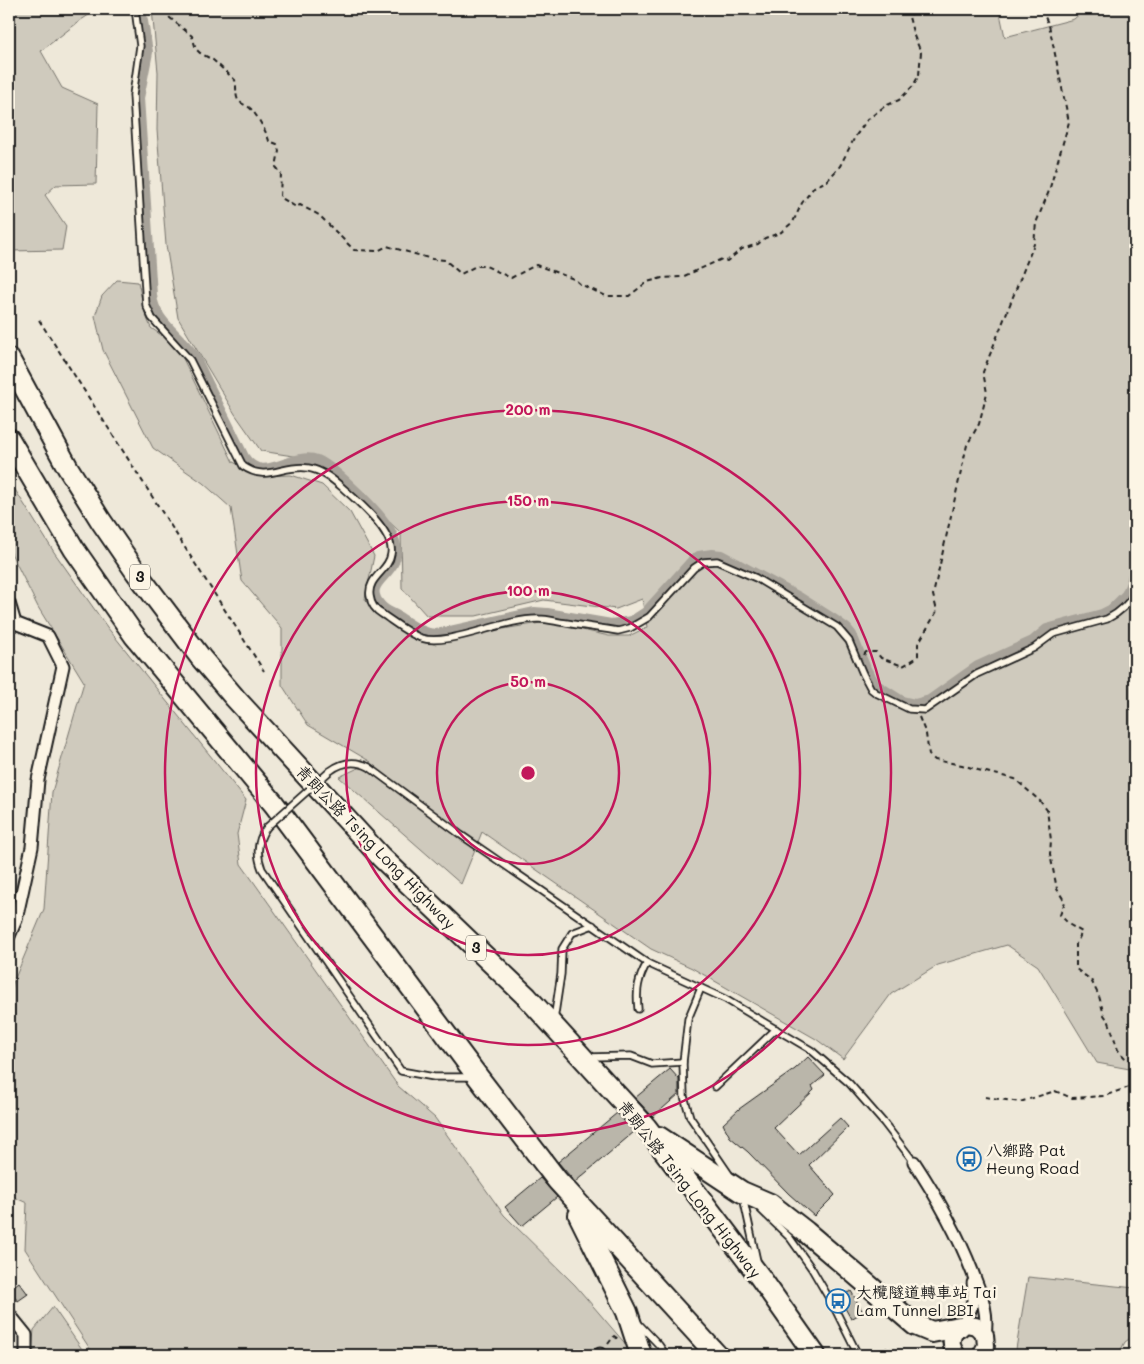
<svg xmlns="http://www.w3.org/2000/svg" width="1144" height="1364" font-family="Mali,'LXGW WenKai TC',sans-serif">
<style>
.green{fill:#cfcabd;stroke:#76736c}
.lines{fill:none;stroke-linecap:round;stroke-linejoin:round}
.canal{stroke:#a7a299;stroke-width:12}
.building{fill:#bab6aa;stroke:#1c1c1c}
.service-casing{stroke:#1c1c1c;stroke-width:9}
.minor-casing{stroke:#1c1c1c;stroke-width:15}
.secondary-casing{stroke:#1c1c1c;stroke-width:20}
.motorway-casing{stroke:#1c1c1c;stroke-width:24}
.path{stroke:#1c1c1c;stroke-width:2;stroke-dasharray:5 4;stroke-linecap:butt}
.service{stroke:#fcf5e5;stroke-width:5.5}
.minor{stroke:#fcf5e5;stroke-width:11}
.secondary{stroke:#fcf5e5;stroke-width:16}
.motorway{stroke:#fcf5e5;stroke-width:20}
.service-bridge-casing{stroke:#1c1c1c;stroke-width:9;stroke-linecap:butt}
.service-bridge{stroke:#fcf5e5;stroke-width:5.5}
.ring{fill:none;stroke:#c2185b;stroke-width:2.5}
.labels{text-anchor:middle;stroke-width:5;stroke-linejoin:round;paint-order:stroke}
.shield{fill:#fcf5e5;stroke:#5f5d58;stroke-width:1}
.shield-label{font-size:15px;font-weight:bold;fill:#1c1c1c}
.street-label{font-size:16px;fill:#1c1c1c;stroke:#fcf5e5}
.poi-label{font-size:16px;fill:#1c1c1c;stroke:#fcf5e5;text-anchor:start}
.centre{fill:#c2185b;stroke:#fcf5e5;stroke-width:2.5}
.ring-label{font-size:15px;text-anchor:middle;font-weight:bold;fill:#c2185b;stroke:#fcf5e5;stroke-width:5;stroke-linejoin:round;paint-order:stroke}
</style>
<rect width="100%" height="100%" fill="#eee8d9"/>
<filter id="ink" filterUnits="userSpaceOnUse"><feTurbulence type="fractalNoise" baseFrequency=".02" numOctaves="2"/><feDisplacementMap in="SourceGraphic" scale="10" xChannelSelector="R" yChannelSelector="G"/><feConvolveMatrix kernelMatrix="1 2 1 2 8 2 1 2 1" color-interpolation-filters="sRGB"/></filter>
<g filter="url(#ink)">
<!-- green -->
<g class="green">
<polygon points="9,9 98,9 81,20 41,51 62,88 98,104 96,184 56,185 45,195 66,226 62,250 9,251"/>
<polygon points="152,9 999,9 1005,37 1074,19 1085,9 1135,9 1135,1070 1097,1063 1038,966 1007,945 938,965 891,994 843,1059 816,1039 692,968 651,949 482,832 461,884 339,777 371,762 308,725 282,685 282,628 242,581 231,508 203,483 153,448 103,350 95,316 102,296 117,280 138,282 145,313 151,328 177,346 233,462 262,476 291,475 322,485 350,512 374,556 365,599 373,612 397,628 434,644 484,632 547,622 609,636 629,636 647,627 642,599 616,609 544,600 476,616 427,616 402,588 401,533 325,461 261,451 235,414 178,318 166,245 157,130 158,72"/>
<polygon points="9,480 54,552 107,627 246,800 237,834 241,864 398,1086 435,1118 504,1215 575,1285 629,1348 632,1355 94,1355 25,1249 27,1203 9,1195 9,999 13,983 44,909 52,792 84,682 38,607 9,549"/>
<polygon points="1028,1277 1135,1288 1135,1335 1125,1342 1118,1355 1015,1355"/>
<polygon points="53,1307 86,1355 44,1355 32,1350 34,1330"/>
</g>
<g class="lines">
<!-- canal -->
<path class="canal" d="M140 9 147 52 138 98 151 295C153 322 180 336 194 357L243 457C263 488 292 451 317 461 331 466 371 506 381 519 391 531 401 549 392 564 384 579 363 586 380 606 385 612 393 614 399 618 411 626 421 634 436 635L534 613 547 614 611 625 632 622 646 613 693 561 699 557 712 555 721 556 799 598 835 621 846 629 851 635 866 671 875 685 902 702 915 705 930 701 978 667 1033 642 1047 630 1102 615 1112 610 1127 595 1132 583 1135 570"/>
</g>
<!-- building -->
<g class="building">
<polygon points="808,1057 825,1075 812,1086 814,1090 774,1128 799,1155 840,1118 848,1127 809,1165 835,1195 814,1216 789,1194 748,1152 730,1137 723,1124 739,1109 795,1069"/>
<polygon points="670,1069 679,1079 679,1094 653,1117 635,1098"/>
<polygon points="617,1113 634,1132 575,1182 558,1162"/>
<polygon points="540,1178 557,1197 522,1226 505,1207"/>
<polygon points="19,1282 28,1294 18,1301 9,1290"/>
<polygon points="851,1291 863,1312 851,1319 839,1297"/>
</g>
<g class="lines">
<!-- service casing -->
<g class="service-casing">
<g id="service">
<path d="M135 9 140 46 133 95 146 305 152 318 190 360 243 466C267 483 283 464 308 468 322 470 334 480 344 489 359 502 395 533 391 554 389 571 367 577 370 596 371 604 375 610 382 614 394 622 407 633 421 638 449 647 504 618 539 619 548 619 557 622 566 623 583 626 601 628 618 631L630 628 649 617 694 568 703 562 717 561 756 578 837 627 849 641 863 674 871 689 876 693 909 709 925 710 977 674 1034 648 1053 634 1107 619C1119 613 1129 604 1135 592"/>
<path d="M330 771C342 762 355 760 369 767L461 835 647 963 725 999 811 1050 849 1083 884 1123 914 1162"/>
<path d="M267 827C257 840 256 854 262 869L401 1071 434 1077H473"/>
<polyline points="701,988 688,1019 683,1062 684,1096 690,1117 729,1174"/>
<path d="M638 1009C636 990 638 979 647 963"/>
<polyline points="554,1020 561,974 562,949 572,933 593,925"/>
<polyline points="589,1057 631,1056 652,1064 683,1062"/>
<polyline points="715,1087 776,1029"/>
<polyline points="743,1197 757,1261"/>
<polyline points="758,1207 790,1238 812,1269 833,1305 858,1355"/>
<polyline points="638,1323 659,1345 666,1355"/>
</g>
</g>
<!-- minor casing -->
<g class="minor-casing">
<g id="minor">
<polyline points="9,603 15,623"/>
<polyline points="9,626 15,623 48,636 63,666 38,780 32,847 16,920 9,936"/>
<path d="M914 1162C937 1197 957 1232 972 1271 980 1293 989 1310 985 1335"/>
<polyline points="9,1314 26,1335 26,1355"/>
<path d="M962 1325C971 1311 976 1299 973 1283"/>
<polyline points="600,1355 600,1354"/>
</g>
</g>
<!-- secondary casing -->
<g class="secondary-casing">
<path id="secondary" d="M957 1355C947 1343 952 1329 966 1324L976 1326 985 1335 986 1346 981 1355"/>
</g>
<!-- motorway casing -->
<g class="motorway-casing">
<g id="motorway">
<polyline points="9,359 68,468 101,521 136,572 201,658 235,698 381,857 527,997 646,1127 760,1277 815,1355"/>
<polyline points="9,439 74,549 134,635 274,804 478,1077 557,1180 717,1355"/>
<polyline points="659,1137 742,1192 770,1204 806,1232 915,1325 932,1332 959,1327"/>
<polyline points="579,1215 627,1312 641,1355"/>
</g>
</g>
<!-- path -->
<g class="path">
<path d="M165 9 170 18 192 36 196 49 200 53 213 60 235 80C237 86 235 95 238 100 242 105 247 105 251 109 257 115 267 133 269 141L277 144 279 151 276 167 281 173 280 197 296 207 300 205 319 215 354 250 378 251 387 246 432 259 445 260 461 274 476 266H486L511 278 536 265 574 279 580 284 606 296H629L647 282 662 278 682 277 722 259 727 261 742 249 758 244 765 238 780 233 793 222 802 203 814 187 827 181 840 166 855 137 867 120 885 106 899 100 913 86 919 75 921 52 914 36 909 17 915 9"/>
<polyline points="39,320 264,671"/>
<polyline points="864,655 866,652 876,652 881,658 903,666 918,657 918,644 937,611 933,595 967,445 979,424 987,393 983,372 1034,244 1036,223 1049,191 1069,122 1049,25 1041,9"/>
<polyline points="919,717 926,734 929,755 935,760 962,765 978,770 1015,779 1040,801 1047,810 1051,840 1050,854 1057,889 1065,902 1060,915 1070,925 1082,932 1076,944 1076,969 1091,980 1099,996 1104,1015 1109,1022 1118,1050 1126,1059 1135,1063"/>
<polyline points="985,1097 1020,1102 1055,1091 1072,1098 1104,1096 1135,1085"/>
<polyline points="608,1344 614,1336 618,1339"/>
<polyline points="875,1355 889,1347 898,1355"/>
</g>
<!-- service -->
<use href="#service" class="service"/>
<!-- minor -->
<use href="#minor" class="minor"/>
<!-- secondary -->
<use href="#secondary" class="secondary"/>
<!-- motorway -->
<use href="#motorway" class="motorway"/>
<!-- service-bridge casing -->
<g class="service-bridge-casing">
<polyline id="service-bridge" points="267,827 330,771"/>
</g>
<!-- service-bridge -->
<use href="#service-bridge" class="service-bridge"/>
</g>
</g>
<!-- distance rings -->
<g class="ring">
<circle cx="528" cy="773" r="91"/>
<circle cx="528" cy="773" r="182"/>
<circle cx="528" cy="773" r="272"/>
<circle cx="528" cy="773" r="363"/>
</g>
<!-- icons -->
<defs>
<g id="bus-ring" transform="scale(1.25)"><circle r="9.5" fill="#fcf5e5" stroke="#1f6fb2" stroke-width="1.5"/><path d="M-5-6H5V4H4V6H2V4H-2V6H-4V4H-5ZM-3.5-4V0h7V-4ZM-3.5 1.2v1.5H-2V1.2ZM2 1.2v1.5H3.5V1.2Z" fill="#1f6fb2"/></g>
</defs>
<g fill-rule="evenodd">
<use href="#bus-ring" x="969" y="1159"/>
<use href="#bus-ring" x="838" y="1301"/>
</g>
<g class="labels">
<!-- shield labels -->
<g class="shield">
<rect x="130" y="564.5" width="20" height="25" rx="4"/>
<rect x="466" y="935.5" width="20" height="25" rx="4"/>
</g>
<g class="shield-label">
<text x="140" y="582">3</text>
<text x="476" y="953">3</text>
</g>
<!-- street labels -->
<g class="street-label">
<text transform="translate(376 847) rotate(46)" y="6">青朗公路 Tsing Long Highway</text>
<text transform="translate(690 1189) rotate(52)" y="6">青朗公路 Tsing Long Highway</text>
</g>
<!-- poi labels -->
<g class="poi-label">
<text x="986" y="1156">八鄉路 Pat<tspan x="986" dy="18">Heung Road</tspan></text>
<text x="856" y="1298">大欖隧道轉車站 Tai<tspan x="856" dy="18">Lam Tunnel BBI</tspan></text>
</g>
</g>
<circle cx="528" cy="773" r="8" class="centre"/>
<g class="ring-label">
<text x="528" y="415">200 m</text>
<text x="528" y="506">150 m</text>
<text x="528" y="596">100 m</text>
<text x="528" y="687">50 m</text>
</g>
<!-- margin -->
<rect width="1144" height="1364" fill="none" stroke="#fcf5e5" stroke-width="30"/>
<rect x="15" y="15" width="1114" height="1334" fill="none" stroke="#1c1c1c" stroke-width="2" filter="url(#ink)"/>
</svg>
